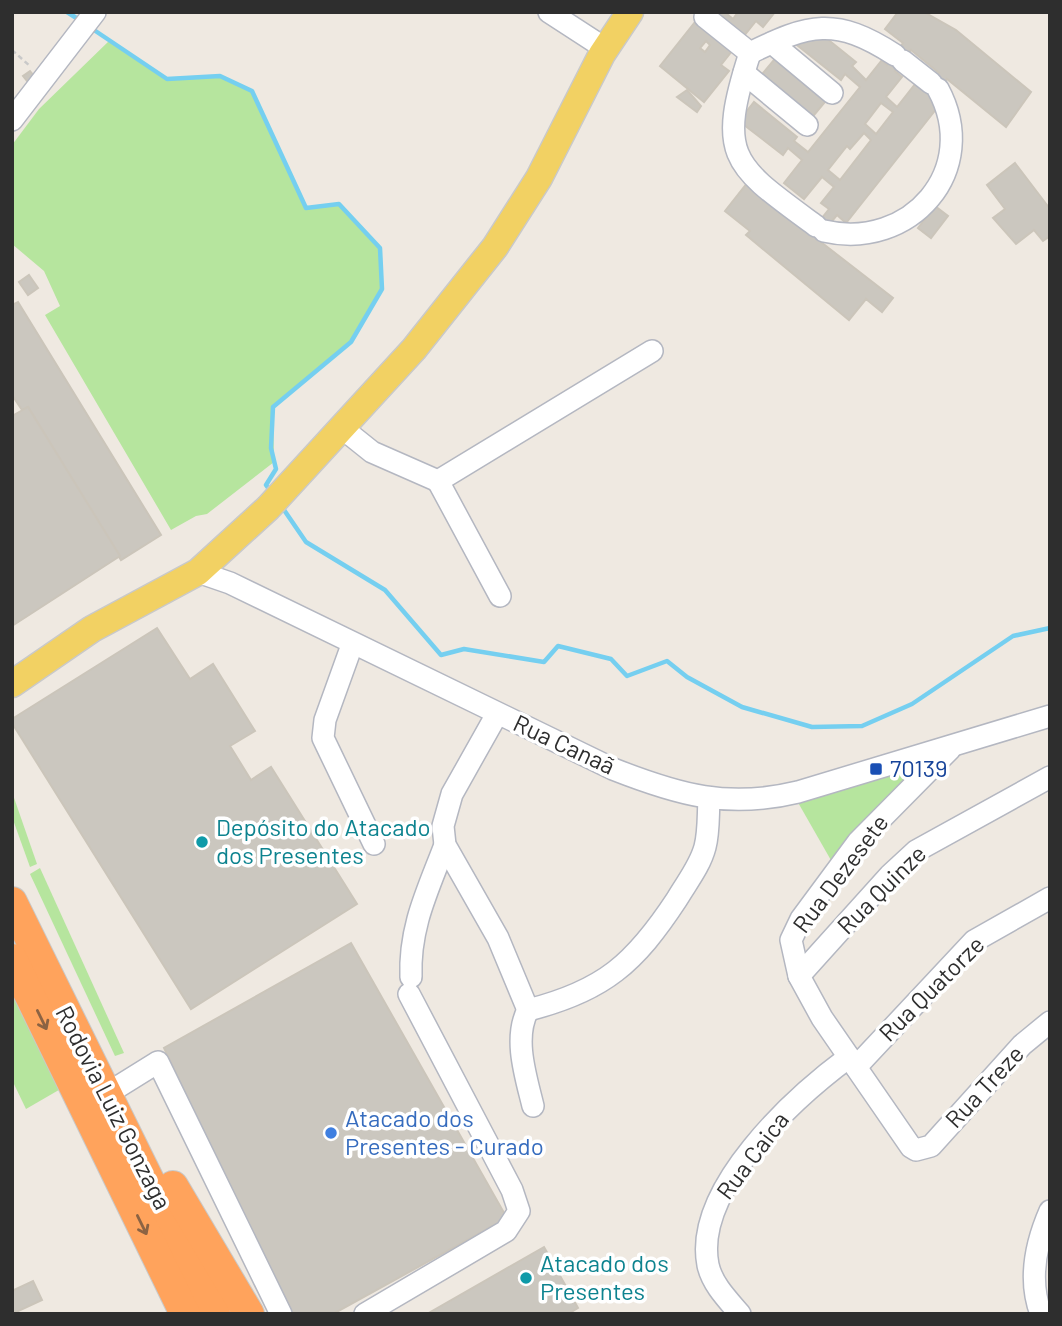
<svg xmlns="http://www.w3.org/2000/svg" width="1062" height="1326" font-family="Barlow,sans-serif">
<style>
.green{fill:#b6e59e}
.lines{fill:none;stroke-linecap:round;stroke-linejoin:round}
.stream{stroke:#75cff0;stroke-width:4.5}
.building{fill:#cbc7bf;stroke:#cbc5ba;stroke-width:2;fill-rule:evenodd}
.minor-casing{stroke:#b4b7c1;stroke-width:24}
.major-casing{stroke:#c9c9c9;stroke-width:29}
.highway-casing{stroke:#c9c9c9;stroke-width:32}
.path{stroke:#c9c9c9;stroke-width:2.5;stroke-dasharray:5 3.5;stroke-linecap:butt}
.minor{stroke:#fff;stroke-width:21}
.major{stroke:#f2d163;stroke-width:26}
.highway{stroke:#ffa35c;stroke-width:30}
.oneway{stroke:#8c6343}
.transit-dot{fill:#1a4fb4;stroke:#fff;stroke-width:2.5}
.culture-dot{fill:#0f9aa8;stroke:#fff;stroke-width:2.5}
.shop-dot{fill:#3f7fe0;stroke:#fff;stroke-width:2.5}
.labels{text-anchor:middle;stroke-width:7;stroke-linejoin:round;paint-order:stroke}
.street-label{font-size:24px;fill:#2e2e2e;stroke:#fff}
.transit-label{font-size:24px;fill:#164399;stroke:#fff;text-anchor:start}
.culture-label{font-size:24px;fill:#0d838f;stroke:#fff;text-anchor:start}
.shop-label{font-size:24px;fill:#366cbe;stroke:#fff;text-anchor:start}
</style>
<rect width="100%" height="100%" fill="#efe9e1"/>
<!-- green -->
<g class="green">
<polygon points="110,40 167,79 220,76 252,91 306,207 339,205 380,248 382,289 351,342 273,407 274,462 207,514 196,516 171,530 45,315 60,306 44,271 12,244 12,145 39,109"/>
<polygon points="911,767 911,776 832,862 796,799"/>
<polygon points="12,792 37,864 30,867 12,817"/>
<polygon points="40,868 124,1053 115,1056 30,874"/>
<polygon points="12,980 64,1087 26,1109 12,1080"/>
</g>
<g class="lines">
<!-- stream -->
<g class="stream">
<polyline points="67,12 81,21"/>
<polyline points="91,28 167,79 220,76 252,91 306,208 339,204 380,248 382,289 351,342 273,407 271,448 276,469 266,485 271,492"/>
<polyline points="282,507 306,542 385,590 441,655 464,649 544,662 558,646 611,659 627,676 667,661 687,677 742,707 812,727 862,726 912,704 1013,636 1050,628"/>
</g>
</g>
<!-- building -->
<g class="building">
<path d="M703 12H728L727 14 733 19 738 12H775L763 27 756 21 740 41 721 65 729 71 704 102 660 66ZM706 41 710 45 705 52 700 48Z"/>
<path d="M898 12H924L956 30 1031 92 1006 127 947 79 932 96 941 103 846 223 837 215 817 239 893 298 882 312 866 299 849 320 746 235 750 231 725 211 748 182 810 233 829 209 821 203 834 187 822 177 804 199 784 183 802 160 788 148 783 155 739 121 754 102 797 137 794 141 808 152 860 87 845 74 841 80 797 45 809 31 815 29 856 62 852 66 866 80 882 60 887 65 903 43 885 29ZM911 50 939 73 925 90 916 83 897 107 886 97 902 77 895 71ZM881 103 893 112 876 134 865 124ZM864 133 871 140 840 180 828 170 847 146 850 149Z"/>
<polygon points="779,54 830,96 809,121 758,79"/>
<polygon points="30,71 38,81 31,86 23,76"/>
<polygon points="687,90 701,106 697,112 677,97"/>
<polygon points="1015,163 1050,209 1050,236 1043,241 1034,230 1016,244 993,218 1005,209 987,185"/>
<polygon points="935,206 948,216 931,238 918,228"/>
<polygon points="29,275 38,288 28,295 19,282"/>
<polygon points="18,302 161,535 121,560 28,407 22,410 12,395 12,305"/>
<polygon points="28,407 120,556 12,626 12,416"/>
<polygon points="157,628 190,679 213,664 255,731 230,746 251,780 271,767 357,904 191,1009 12,723 12,719"/>
<polygon points="351,943 507,1218 333,1314 290,1314 164,1048"/>
<polygon points="544,1247 578,1308 568,1314 427,1314"/>
<polygon points="33,1281 42,1300 12,1314 12,1291"/>
</g>
<g class="lines">
<!-- minor casing -->
<g class="minor-casing">
<g id="minor">
<polyline points="549,12 606,49"/>
<path d="M705 17 750 53C809 24 835 16 895 55"/>
<polyline points="772,43 832,93"/>
<path d="M750 53C716 158 733 165 816 226"/>
<polyline points="903,61 931,83"/>
<polyline points="744,73 807,125"/>
<polyline points="12,120 95,12"/>
<path d="M824 231C910 251 982 170 938 89"/>
<polyline points="342,428 372,452 438,481 652,351"/>
<polyline points="438,481 500,596"/>
<path d="M198 572 230 583 613 769C679 795 728 809 798 792L1050 716"/>
<polyline points="352,645 325,720 323,738 374,844"/>
<polyline points="497,714 452,794 443,826 445,845 498,938 528,1010"/>
<polyline points="950,749 858,842 801,919 791,940 799,976 822,1018 911,1147 916,1150 931,1146 1022,1045 1050,1022"/>
<polyline points="799,976 890,875 916,851 1050,777"/>
<path d="M411 977C409 927 428 890 445 845"/>
<path d="M528 1010C604 991 635 963 677 899 687 882 700 866 705 847 709 832 708 815 709 800"/>
<path d="M528 1010C513 1038 526 1077 533 1106"/>
<polyline points="856,1067 974,941 1050,898"/>
<polyline points="113,1090 158,1062 281,1314"/>
<polyline points="365,1314 506,1231 519,1211 512,1190 409,994"/>
<path d="M740 1314C728 1300 712 1284 708 1265 693 1189 795 1097 849 1057"/>
<path d="M1041 1314C1028 1280 1036 1243 1050 1211"/>
</g>
</g>
<!-- major casing -->
<g class="major-casing">
<polyline id="major" points="12,684 92,629 198,572 268,508 414,349 495,247 539,178 602,54 630,12"/>
</g>
<!-- highway casing -->
<g class="highway-casing">
<g id="highway">
<polyline points="12,902 215,1314"/>
<polyline points="12,959 185,1314"/>
<polyline points="173,1186 249,1314"/>
</g>
</g>
<!-- path -->
<polyline class="path" points="12,50 31,67"/>
<!-- minor -->
<use href="#minor" class="minor"/>
<!-- major -->
<use href="#major" class="major"/>
<!-- highway -->
<use href="#highway" class="highway"/>
</g>
<!-- one-way arrows -->
<defs><path id="oneway-shaft" d="M-6 0H5M1.5-3L5.5 0L1.5 3" fill="none" stroke-width="1.6" stroke-linecap="round" stroke-linejoin="round" transform="scale(1.75)"/></defs>
<g class="oneway">
<use href="#oneway-shaft" transform="translate(42 1020) rotate(64)"/>
<use href="#oneway-shaft" transform="translate(142 1225) rotate(64)"/>
</g>
<!-- markers -->
<rect class="transit-dot" x="869" y="762" width="14" height="14" rx="3.5"/>
<g class="culture-dot">
<circle cx="202" cy="842" r="7"/>
<circle cx="526" cy="1278" r="7"/>
</g>
<circle class="shop-dot" cx="331" cy="1133" r="7"/>
<g class="labels">
<!-- street labels -->
<g class="street-label">
<text transform="translate(564 745) rotate(25)" y="8">Rua Canaã</text>
<text transform="translate(841 874) rotate(-53)" y="8">Rua Dezesete</text>
<text transform="translate(882 890) rotate(-45)" y="8">Rua Quinze</text>
<text transform="translate(932 989) rotate(-45)" y="8">Rua Quatorze</text>
<text transform="translate(985 1087) rotate(-47)" y="8">Rua Treze</text>
<text transform="translate(113 1108) rotate(63)" y="8">Rodovia Luiz Gonzaga</text>
<text transform="translate(753 1156) rotate(-53)" y="8">Rua Caica</text>
</g>
<!-- transit labels -->
<g class="transit-label">
<text x="890" y="777">70139</text>
</g>
<!-- culture labels -->
<g class="culture-label">
<text x="216" y="836">Depósito do Atacado<tspan x="216" dy="28">dos Presentes</tspan></text>
<text x="540" y="1272">Atacado dos<tspan x="540" dy="28">Presentes</tspan></text>
</g>
<!-- shop labels -->
<g class="shop-label">
<text x="345" y="1127">Atacado dos<tspan x="345" dy="28">Presentes - Curado</tspan></text>
</g>
</g>
<!-- border -->
<rect width="1062" height="1326" fill="none" stroke="#2e2e2e" stroke-width="28"/>
</svg>
